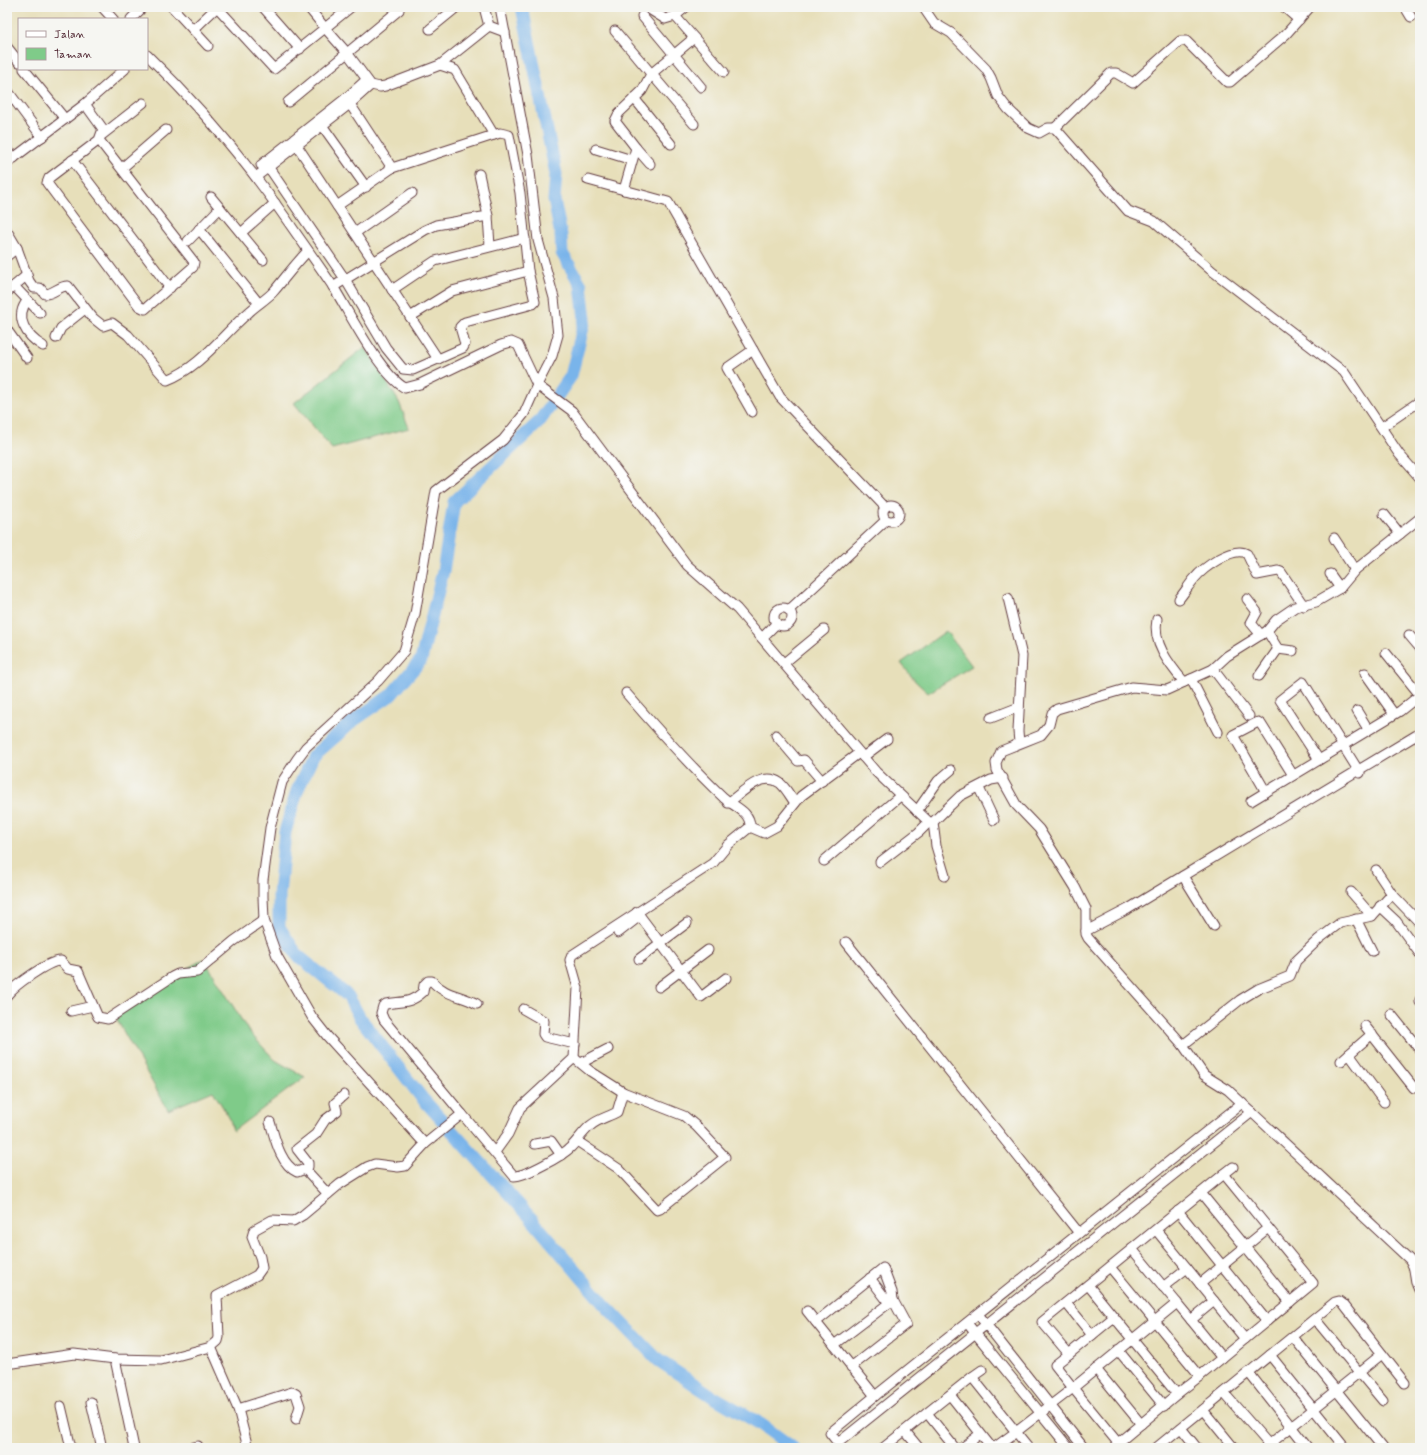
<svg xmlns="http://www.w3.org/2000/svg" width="1427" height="1455" font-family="Mynerve,sans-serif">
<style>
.green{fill:#7fcb89;stroke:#64755a}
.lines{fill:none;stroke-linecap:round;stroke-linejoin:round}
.river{stroke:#79b4ea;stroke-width:13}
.minor-casing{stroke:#623c40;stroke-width:11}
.minor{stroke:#fff;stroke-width:9}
</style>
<rect width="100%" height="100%" fill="#f6f6f2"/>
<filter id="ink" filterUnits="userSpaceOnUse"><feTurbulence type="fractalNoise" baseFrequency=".025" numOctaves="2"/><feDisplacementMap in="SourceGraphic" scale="8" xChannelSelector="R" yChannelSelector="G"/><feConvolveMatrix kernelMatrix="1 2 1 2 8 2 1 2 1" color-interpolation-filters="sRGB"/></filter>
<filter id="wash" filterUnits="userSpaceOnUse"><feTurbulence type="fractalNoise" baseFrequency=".012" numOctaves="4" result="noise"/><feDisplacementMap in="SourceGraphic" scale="16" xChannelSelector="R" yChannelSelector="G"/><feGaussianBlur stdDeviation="0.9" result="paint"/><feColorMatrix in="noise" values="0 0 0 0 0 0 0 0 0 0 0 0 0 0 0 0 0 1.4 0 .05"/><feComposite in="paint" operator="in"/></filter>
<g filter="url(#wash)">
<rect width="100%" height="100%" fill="#e7dfba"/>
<!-- green -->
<g class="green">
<polygon points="365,347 399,402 409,428 332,449 294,403"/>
<polygon points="946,631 972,666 928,693 915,681 901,663"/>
<polygon points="204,959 249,1032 275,1060 305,1077 233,1131 230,1119 213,1091 168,1110 113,1013 155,986"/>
</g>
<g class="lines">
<!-- river -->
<polyline class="river" points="522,7 556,174 554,200 561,235 562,253 581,285 585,319 571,376 539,422 454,502 443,571 421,660 391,695 353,721 313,756 297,791 285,832 279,895 279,927 297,955 348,996 360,1018 422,1098 529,1216 604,1304 658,1360 712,1396 759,1423 793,1448"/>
</g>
</g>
<g filter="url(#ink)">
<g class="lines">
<!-- minor casing -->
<g class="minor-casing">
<g id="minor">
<polyline points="102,7 113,19"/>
<polyline points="172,7 208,46"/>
<polyline points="217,7 274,69 325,28 308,7"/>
<polyline points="263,7 300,49"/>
<polyline points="351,7 325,28 348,54 371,85 380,87 385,86 440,65 489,26"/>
<polyline points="484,7 489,26 505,32"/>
<polyline points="646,7 665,19 675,16 724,72"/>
<polyline points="923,7 934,23 951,33 986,69 991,78 998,96 1008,109 1028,128 1039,133 1048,128 1055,128 1128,211 1154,221 1211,270 1344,372 1399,454 1420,478"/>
<polyline points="1284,7 1299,20"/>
<polyline points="1405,7 1411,17"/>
<polyline points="642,16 701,87"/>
<polyline points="675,16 686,7"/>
<polyline points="131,19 143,7"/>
<polyline points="430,29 457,7"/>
<polyline points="193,30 217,7"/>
<polyline points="615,31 694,124"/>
<polyline points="7,47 19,62"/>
<path d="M147 55C203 109 254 171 298 236 310 253 322 270 334 288 350 314 380 374 405 388L420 384 501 345 511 342 518 345 537 385 572 411 687 565 737 609 876 772 929 822H933L960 796 991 780 1003 778"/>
<polyline points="440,65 455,70 494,135"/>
<polyline points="24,69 65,119"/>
<polyline points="7,90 42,137"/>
<polyline points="634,98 671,144"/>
<polyline points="288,102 399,10"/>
<polyline points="85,104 103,129 99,140 49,178 47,183 139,306 145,309 193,267 194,262 99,140"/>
<polyline points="319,121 366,187"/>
<polyline points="1055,128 1111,73 1116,73 1133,83 1180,41 1186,41 1227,82 1230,82 1286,34 1310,7"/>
<polyline points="102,135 143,103"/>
<polyline points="294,141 337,206 392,168"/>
<polyline points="636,148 650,164"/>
<polyline points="7,149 14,158"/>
<polyline points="596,149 632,160"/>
<polyline points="72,160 170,288"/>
<polyline points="265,162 345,279 386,348 403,369 413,370 463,348 465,344 460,327 465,322 533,304 535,302 528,271 520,193 509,135 500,133 392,168 346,98"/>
<polyline points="7,163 85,104 125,69"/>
<polyline points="261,165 346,98 366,80"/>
<polyline points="122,168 166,130"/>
<polyline points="256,177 351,103 371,85"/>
<polyline points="588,180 668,202 780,397 885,507"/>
<polyline points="624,190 636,148 615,121 619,113 642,91 651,74 694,38"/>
<polyline points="211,197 263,260"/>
<polyline points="337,206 438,359"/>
<polyline points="488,216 490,246"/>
<polyline points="199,229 257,301"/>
<path d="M7 231 17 248 29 281 34 288H40L45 294C54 294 60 285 68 286L93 318 103 326 112 323 128 335 167 380C201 367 222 335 248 313 256 305 267 299 274 291 285 278 295 264 308 251"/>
<polyline points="241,233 275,203"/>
<polyline points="355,233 412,193"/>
<polyline points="188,241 220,208"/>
<polyline points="7,256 17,248"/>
<polyline points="14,286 40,313"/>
<polyline points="333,287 425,230 436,225 488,216 479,174"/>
<polyline points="392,290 435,261 525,238"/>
<polyline points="7,292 27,275"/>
<path d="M28 300C13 317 27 337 43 346"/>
<polyline points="410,317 452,291 528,271"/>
<polyline points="7,330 27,358"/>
<polyline points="56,338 61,328 85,309"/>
<polyline points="752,412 727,368 753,350"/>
<polyline points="1382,427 1420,401"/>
<circle cx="891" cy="513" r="8"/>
<polyline points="1384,514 1400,534"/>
<path d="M1420 518 1355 570 1340 588 1316 602 1295 607 1276 620 1267 631 1227 656 1213 669 1167 690 1132 687 1057 709 1052 713 1049 725 1041 735 1001 751 996 763 997 770 1017 806 1039 829 1075 887 1086 909V934L1088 938 1183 1045 1204 1075 1228 1090 1409 1259C1418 1269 1412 1281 1420 1291"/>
<polyline points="1334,538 1355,570"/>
<polyline points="1330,574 1340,588"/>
<polyline points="1008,598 1022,656 1018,731 1019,743"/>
<path d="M1179 599C1184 593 1189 585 1194 579 1203 568 1234 545 1247 554L1257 575 1278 571 1281 572 1304 606"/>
<polyline points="1247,599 1257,612 1251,623 1261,635"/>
<circle cx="783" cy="617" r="9"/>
<polyline points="789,610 886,520"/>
<path d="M1157 619C1152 643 1169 664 1184 682"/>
<polyline points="1409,635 1420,648"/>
<polyline points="762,638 776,624"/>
<polyline points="1278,649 1293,651"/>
<polyline points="1386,653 1420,695"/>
<polyline points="784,663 824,630"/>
<polyline points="1213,669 1249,716"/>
<polyline points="1365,673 1394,714"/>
<polyline points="1259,676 1278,649 1267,631"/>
<polyline points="1191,679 1218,732"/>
<path d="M626 693C657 729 688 764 723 797 732 806 751 811 750 827"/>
<polyline points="1357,711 1368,729"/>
<polyline points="991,718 1019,707"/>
<polyline points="776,735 798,761 804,760 822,781"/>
<polyline points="863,757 887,739"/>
<polyline points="1319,760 1280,700 1303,682 1360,773"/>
<polyline points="979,788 994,820"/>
<polyline points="1266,792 1233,735 1258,722 1261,724 1293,775"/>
<polyline points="1251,801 1400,711 1420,695"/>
<path d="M728 803C742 793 762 770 780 783 786 788 790 796 795 803"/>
<polyline points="917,811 938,781 951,770"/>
<polyline points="933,822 936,846 945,876"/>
<polyline points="824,861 900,796"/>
<polyline points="880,862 919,832 929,822"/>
<polyline points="1376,870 1392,894"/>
<polyline points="1183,876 1214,926"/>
<polyline points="1351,892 1372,916"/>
<polyline points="1380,906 1396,921 1420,954"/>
<polyline points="637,912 701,997 726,978"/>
<polyline points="1356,919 1372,951"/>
<polyline points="1086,931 1128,909 1420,733"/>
<polyline points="618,933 640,916"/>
<polyline points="846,942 1079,1233"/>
<polyline points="639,959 687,923"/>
<polyline points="659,987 708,950"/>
<path d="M7 995C14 986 49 960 61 961L68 969 78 971 98 1017 108 1019 172 977 178 974 197 972 234 941 264 920"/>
<polyline points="1420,1000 1420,1002"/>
<polyline points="523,1009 544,1021 543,1034 545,1037 575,1044"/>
<polyline points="71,1011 93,1006"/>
<polyline points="1391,1014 1420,1050"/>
<polyline points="1365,1026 1414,1088 1420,1086"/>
<polyline points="1183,1045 1240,1000 1258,989 1290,976 1296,961 1319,939 1340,923 1372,916 1392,894 1420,923"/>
<polyline points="1349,1054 1384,1102"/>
<polyline points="574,1058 590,1071 623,1092 684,1116 696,1126 725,1157 660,1209 657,1210 619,1169 577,1141"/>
<polyline points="1341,1061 1372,1034"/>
<polyline points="581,1063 608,1049"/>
<polyline points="1242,1103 875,1396 830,1433 838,1443 1252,1112"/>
<path d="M462 1114 384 1020 381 1013 383 1006 386 1004C402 1001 410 1004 423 992L424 985 428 981H432C445 996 461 995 477 1004"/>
<path d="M270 1122C275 1138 280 1164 297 1172L305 1169"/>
<polyline points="425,1144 327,1036 312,1017 277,956 264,920 263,897 263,880 270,828 282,782 297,759 306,747 378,681 404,651 415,614 436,491 503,440 524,414 537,385 552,356 558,335 554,298 538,240 528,155 500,7"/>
<polyline points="535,1144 551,1141 561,1155"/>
<polyline points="495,1152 508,1134 520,1108 574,1058 578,988 570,960 572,955 713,863 728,845 750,827 764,833 777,826 801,796 859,753"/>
<polyline points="1201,1193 1290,1302"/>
<polyline points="328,1194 305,1169 308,1167 308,1163 297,1149 316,1134 325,1120 337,1111 335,1103 344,1095"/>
<polyline points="1178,1211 1267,1321"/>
<polyline points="1156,1230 1245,1339"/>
<polyline points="1110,1267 1200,1376 1313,1283 1224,1174"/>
<polyline points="870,1278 889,1303"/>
<polyline points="1200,1284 1268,1228"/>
<polyline points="1088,1285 1114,1317 1069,1354 1042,1322 1224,1174 1233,1167"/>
<polyline points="1163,1287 1187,1268"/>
<polyline points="1214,1301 1191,1320 1222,1358"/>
<polyline points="1066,1303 1092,1335"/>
<polyline points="1177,1303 1191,1320"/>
<polyline points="807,1311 875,1396"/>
<polyline points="978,1314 1084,1448"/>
<polyline points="1114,1317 1177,1394 1118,1443 1073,1388 1177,1303 1132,1249"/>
<polyline points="1315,1319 1383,1401"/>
<polyline points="816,1322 883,1268 892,1292 893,1300 834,1345"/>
<polyline points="967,1323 1069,1448"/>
<polyline points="1293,1337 1383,1448"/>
<polyline points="211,1347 238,1409 248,1448"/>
<polyline points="1118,1350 1164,1406"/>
<polyline points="1270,1355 1345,1448"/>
<polyline points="115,1359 134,1448"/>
<path d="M7 1364 74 1354 115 1359 161 1360 211 1347 218 1341 219 1337 217 1296 257 1275 262 1268 260 1257 252 1237 254 1230 272 1220 293 1221 303 1215 340 1184 367 1167 375 1164 398 1167 405 1166 425 1144 462 1114 514 1176C526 1176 562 1156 571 1147 578 1140 583 1132 590 1126 598 1119 608 1117 617 1112L623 1092"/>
<polyline points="851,1367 906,1324 893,1300"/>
<polyline points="1096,1369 1141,1424"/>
<polyline points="982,1370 972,1377 1016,1432 994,1448"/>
<polyline points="1249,1373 1308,1448"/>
<polyline points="1224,1393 1272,1448"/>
<polyline points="1177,1394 1200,1376"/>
<polyline points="950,1395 992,1448"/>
<polyline points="91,1402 102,1448"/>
<polyline points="61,1406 71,1448"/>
<polyline points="238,1409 292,1392 296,1394 300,1406 296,1419"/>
<polyline points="1203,1410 1234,1448"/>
<polyline points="927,1413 955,1448"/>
<polyline points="1181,1428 1197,1448"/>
<polyline points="905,1431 919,1448"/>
<polyline points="189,1448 198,1446 199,1448"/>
<polyline points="883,1448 972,1377"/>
<polyline points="962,1448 980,1434"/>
<polyline points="1029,1448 1016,1432 1073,1388 1055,1365 1069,1354"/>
<polyline points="1156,1448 1335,1302 1339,1301 1343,1304 1405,1383"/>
<polyline points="1265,1448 1382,1354"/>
</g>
</g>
<!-- minor -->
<use href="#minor" class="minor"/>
</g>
</g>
<!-- margin -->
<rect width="1427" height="1455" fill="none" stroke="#f6f6f2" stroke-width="24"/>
<!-- legend -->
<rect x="18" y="18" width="130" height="52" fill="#f6f6f2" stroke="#b1a0a2"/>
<rect x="26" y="31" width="20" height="6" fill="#ffffff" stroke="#b1a0a2"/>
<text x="54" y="38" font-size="12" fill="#4a1f2b">Jalan</text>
<rect x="26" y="48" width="20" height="12" fill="#7fcb89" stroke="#b1a0a2"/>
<text x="54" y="58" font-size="12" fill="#4a1f2b">Taman</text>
</svg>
